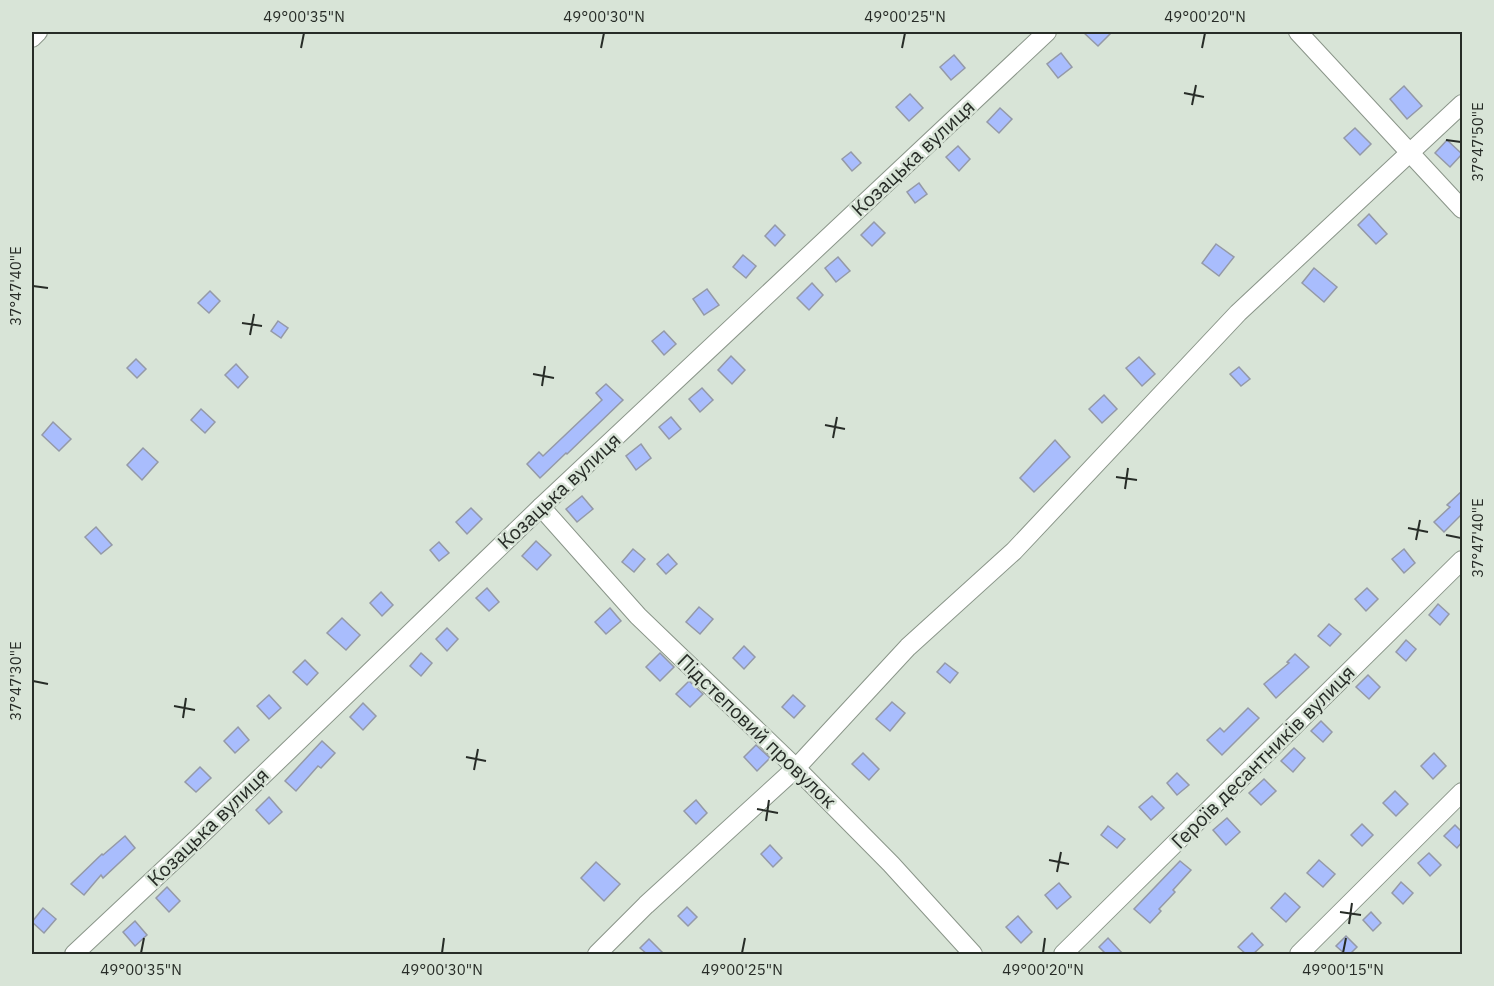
<svg xmlns="http://www.w3.org/2000/svg" width="1494" height="986" font-family="'IBM Plex Sans',sans-serif">
<style>
.building{fill:#a9bdfd;stroke:#9499a7;stroke-width:1.5}
.lines{fill:none;stroke-linecap:round;stroke-linejoin:round}
.minor-casing{stroke:#8a9589;stroke-width:20}
.minor{stroke:#fff;stroke-width:18}
.ticks{fill:none;stroke:#272c27;stroke-width:2}
.labels{text-anchor:middle;stroke-width:5;stroke-linejoin:round;paint-order:stroke}
.street-label{font-size:20px;fill:#272c27;stroke:#d8e4d7}
.neatline{fill:none;stroke:#272c27;stroke-width:2}
.ticks-label{font-size:15px;text-anchor:middle;fill:#272c27}
</style>
<rect width="100%" height="100%" fill="#d8e4d7"/>
<!-- building -->
<g class="building">
<polygon points="1083,32 1112,32 1098,46"/>
<polygon points="1061,53 1072,67 1058,78 1047,64"/>
<polygon points="954,55 965,68 951,80 940,67"/>
<polygon points="1404,86 1422,106 1407,119 1390,99"/>
<polygon points="910,94 923,108 909,121 896,107"/>
<polygon points="1000,108 1012,119 999,133 987,122"/>
<polygon points="1355,128 1371,144 1360,155 1344,138"/>
<polygon points="1447,140 1462,154 1450,167 1435,153"/>
<polygon points="958,146 970,159 959,171 946,157"/>
<polygon points="851,152 861,163 852,171 842,159"/>
<polygon points="919,183 927,194 915,203 907,192"/>
<polygon points="1369,214 1387,234 1376,244 1358,225"/>
<polygon points="874,222 885,233 872,246 861,235"/>
<polygon points="775,225 785,235 775,246 765,236"/>
<polygon points="1216,244 1234,257 1219,276 1202,263"/>
<polygon points="743,255 756,266 746,278 733,267"/>
<polygon points="838,257 850,271 836,282 825,268"/>
<polygon points="1314,268 1337,287 1324,302 1302,283"/>
<polygon points="812,283 823,295 809,310 797,298"/>
<polygon points="707,289 719,305 704,315 693,299"/>
<polygon points="210,291 220,301 209,313 198,303"/>
<polygon points="278,321 288,328 281,338 271,331"/>
<polygon points="664,331 676,344 664,355 652,341"/>
<polygon points="731,356 745,370 732,384 718,370"/>
<polygon points="1139,357 1155,374 1142,386 1126,368"/>
<polygon points="136,359 146,369 137,378 127,368"/>
<polygon points="236,364 248,377 238,388 225,375"/>
<polygon points="1239,367 1250,379 1241,386 1230,374"/>
<polygon points="606,384 623,400 567,454 566,453 540,478 527,464 539,452 543,456 602,400 596,393"/>
<polygon points="702,388 713,400 700,412 689,399"/>
<polygon points="1104,395 1117,409 1102,423 1089,409"/>
<polygon points="201,409 215,422 205,433 191,420"/>
<polygon points="671,417 681,429 669,439 659,427"/>
<polygon points="53,422 71,439 59,451 42,435"/>
<polygon points="1055,440 1070,457 1034,492 1020,478"/>
<polygon points="641,444 651,458 636,470 626,456"/>
<polygon points="143,448 158,462 142,480 127,465"/>
<polygon points="1462,491 1462,514 1444,532 1434,522 1450,507 1447,505"/>
<polygon points="582,496 593,509 577,522 566,509"/>
<polygon points="471,508 482,519 467,534 456,522"/>
<polygon points="96,527 112,545 101,554 85,537"/>
<polygon points="536,541 551,555 537,570 522,556"/>
<polygon points="439,542 449,553 439,561 430,550"/>
<polygon points="633,549 645,559 634,572 622,562"/>
<polygon points="1404,549 1415,563 1404,573 1392,559"/>
<polygon points="668,554 677,564 666,574 657,564"/>
<polygon points="487,588 499,602 489,611 476,598"/>
<polygon points="1367,588 1378,599 1366,611 1355,599"/>
<polygon points="381,592 393,605 382,616 370,603"/>
<polygon points="1438,604 1449,614 1440,625 1429,615"/>
<polygon points="699,607 713,619 700,634 686,622"/>
<polygon points="610,608 621,621 606,634 595,622"/>
<polygon points="342,618 360,635 346,650 327,633"/>
<polygon points="1329,624 1341,634 1330,646 1318,636"/>
<polygon points="447,628 458,639 447,651 436,639"/>
<polygon points="1406,640 1416,649 1406,661 1396,652"/>
<polygon points="744,646 755,657 744,669 733,658"/>
<polygon points="421,653 432,663 421,676 410,666"/>
<polygon points="660,653 674,667 660,681 646,667"/>
<polygon points="1295,654 1309,667 1276,698 1264,684 1289,663 1287,662"/>
<polygon points="305,660 318,673 307,685 293,672"/>
<polygon points="945,663 958,673 950,683 937,672"/>
<polygon points="1368,675 1380,687 1369,699 1356,687"/>
<polygon points="689,681 703,694 690,707 676,694"/>
<polygon points="269,695 281,708 269,719 257,706"/>
<polygon points="793,695 805,706 794,718 782,707"/>
<polygon points="892,702 905,713 890,731 876,719"/>
<polygon points="363,703 376,716 363,730 350,717"/>
<polygon points="1248,708 1259,718 1222,755 1207,740 1220,728 1224,732"/>
<polygon points="1321,721 1332,732 1323,742 1311,731"/>
<polygon points="238,727 249,740 235,753 224,741"/>
<polygon points="322,741 335,753 321,768 318,766 296,791 285,781"/>
<polygon points="756,745 770,758 757,771 744,757"/>
<polygon points="1294,748 1305,758 1293,772 1281,761"/>
<polygon points="863,753 879,769 869,780 852,764"/>
<polygon points="1434,753 1446,766 1433,779 1421,766"/>
<polygon points="200,767 211,778 196,792 185,782"/>
<polygon points="1177,773 1189,785 1177,795 1167,783"/>
<polygon points="1264,779 1276,791 1261,805 1249,793"/>
<polygon points="1395,791 1408,804 1396,816 1383,803"/>
<polygon points="1152,796 1164,808 1151,820 1139,807"/>
<polygon points="269,797 282,812 269,824 256,810"/>
<polygon points="696,800 707,813 696,824 684,811"/>
<polygon points="1227,818 1240,832 1226,845 1213,830"/>
<polygon points="1362,824 1373,835 1362,846 1351,835"/>
<polygon points="1455,825 1462,832 1462,842 1457,848 1444,836"/>
<polygon points="1108,826 1125,839 1117,848 1101,835"/>
<polygon points="125,836 135,848 103,878 101,875 84,895 71,884 102,854 103,855"/>
<polygon points="770,845 782,858 773,867 761,854"/>
<polygon points="1429,853 1441,865 1430,876 1418,863"/>
<polygon points="1319,860 1335,874 1323,887 1307,873"/>
<polygon points="1180,861 1191,870 1173,890 1175,892 1159,909 1161,911 1150,923 1134,909"/>
<polygon points="596,862 620,884 604,901 581,878"/>
<polygon points="1401,882 1413,893 1403,904 1392,893"/>
<polygon points="1059,883 1071,897 1057,909 1045,895"/>
<polygon points="167,887 180,901 169,912 156,898"/>
<polygon points="1285,893 1300,907 1286,922 1271,908"/>
<polygon points="687,907 697,917 688,926 678,916"/>
<polygon points="43,908 56,919 44,933 32,922"/>
<polygon points="1371,912 1381,923 1373,931 1363,920"/>
<polygon points="1018,916 1032,932 1021,943 1006,927"/>
<polygon points="135,921 147,935 135,946 123,932"/>
<polygon points="1252,933 1263,945 1253,954 1246,954 1238,947"/>
<polygon points="1346,936 1357,947 1350,954 1345,954 1336,946"/>
<polygon points="1108,938 1123,954 1106,954 1099,947"/>
<polygon points="649,939 664,954 647,954 640,948"/>
</g>
<g class="lines">
<!-- minor casing -->
<g class="minor-casing">
<g id="minor">
<polyline points="1298,32 1462,209"/>
<polyline points="32,38 38,32"/>
<polyline points="541,507 638,616 796,768 891,864 973,954"/>
<polyline points="74,954 202,834 541,507 1047,32"/>
<polyline points="597,954 646,905 796,768 908,647 1014,551 1238,313 1462,104"/>
<polyline points="1063,954 1462,560"/>
<polyline points="1299,954 1462,792"/>
</g>
</g>
<!-- minor -->
<use href="#minor" class="minor"/>
</g>
<!-- ticks -->
<path class="ticks" d="M301 48 304 33M601 48 604 33M902 48 905 33M1202 48 1205 33M1184 93 1204 97M1192 105 1196 85M1446 140 1461 142M33 286 48 288M242 323 262 326M250 335 254 314M533 374 554 378M542 386 545 366M825 425 845 429M833 438 837 417M1116 477 1137 480M1125 489 1128 468M1408 528 1428 532M1446 535 1461 538M1416 540 1420 520M33 681 48 684M174 706 195 710M183 718 186 698M466 757 486 761M474 770 478 749M757 809 778 813M766 821 769 800M1049 860 1069 864M1057 872 1061 852M1340 912 1361 915M1349 924 1352 903M141 953 144 938M442 953 444 938M742 953 745 938M1043 953 1045 938M1343 953 1346 938"/>
<g class="labels">
<!-- street labels -->
<g class="street-label">
<text transform="translate(913 158) rotate(-43)" y="7">Козацька вулиця</text>
<text transform="translate(559 491) rotate(-43)" y="7">Козацька вулиця</text>
<text transform="translate(757 731) rotate(44)" y="7">Підстеповий провулок</text>
<text transform="translate(1263 757) rotate(-45)" y="7">Героїв десантників вулиця</text>
<text transform="translate(208 827) rotate(-44)" y="7">Козацька вулиця</text>
</g>
</g>
<!-- border -->
<rect width="1494" height="986" fill="none" stroke="#d8e4d7" stroke-width="66"/>
<rect x="33" y="33" width="1428" height="920" class="neatline"/>
<g class="ticks-label">
<text x="304" y="22">49°00'35"N</text>
<text x="604" y="22">49°00'30"N</text>
<text x="905" y="22">49°00'25"N</text>
<text x="1205" y="22">49°00'20"N</text>
<text transform="translate(1478 142) rotate(-90)" y="5">37°47'50"E</text>
<text transform="translate(16 286) rotate(-90)" y="5">37°47'40"E</text>
<text transform="translate(1478 538) rotate(-90)" y="5">37°47'40"E</text>
<text transform="translate(16 681) rotate(-90)" y="5">37°47'30"E</text>
<text x="141" y="975">49°00'35"N</text>
<text x="442" y="975">49°00'30"N</text>
<text x="742" y="975">49°00'25"N</text>
<text x="1043" y="975">49°00'20"N</text>
<text x="1343" y="975">49°00'15"N</text>
</g>
</svg>
